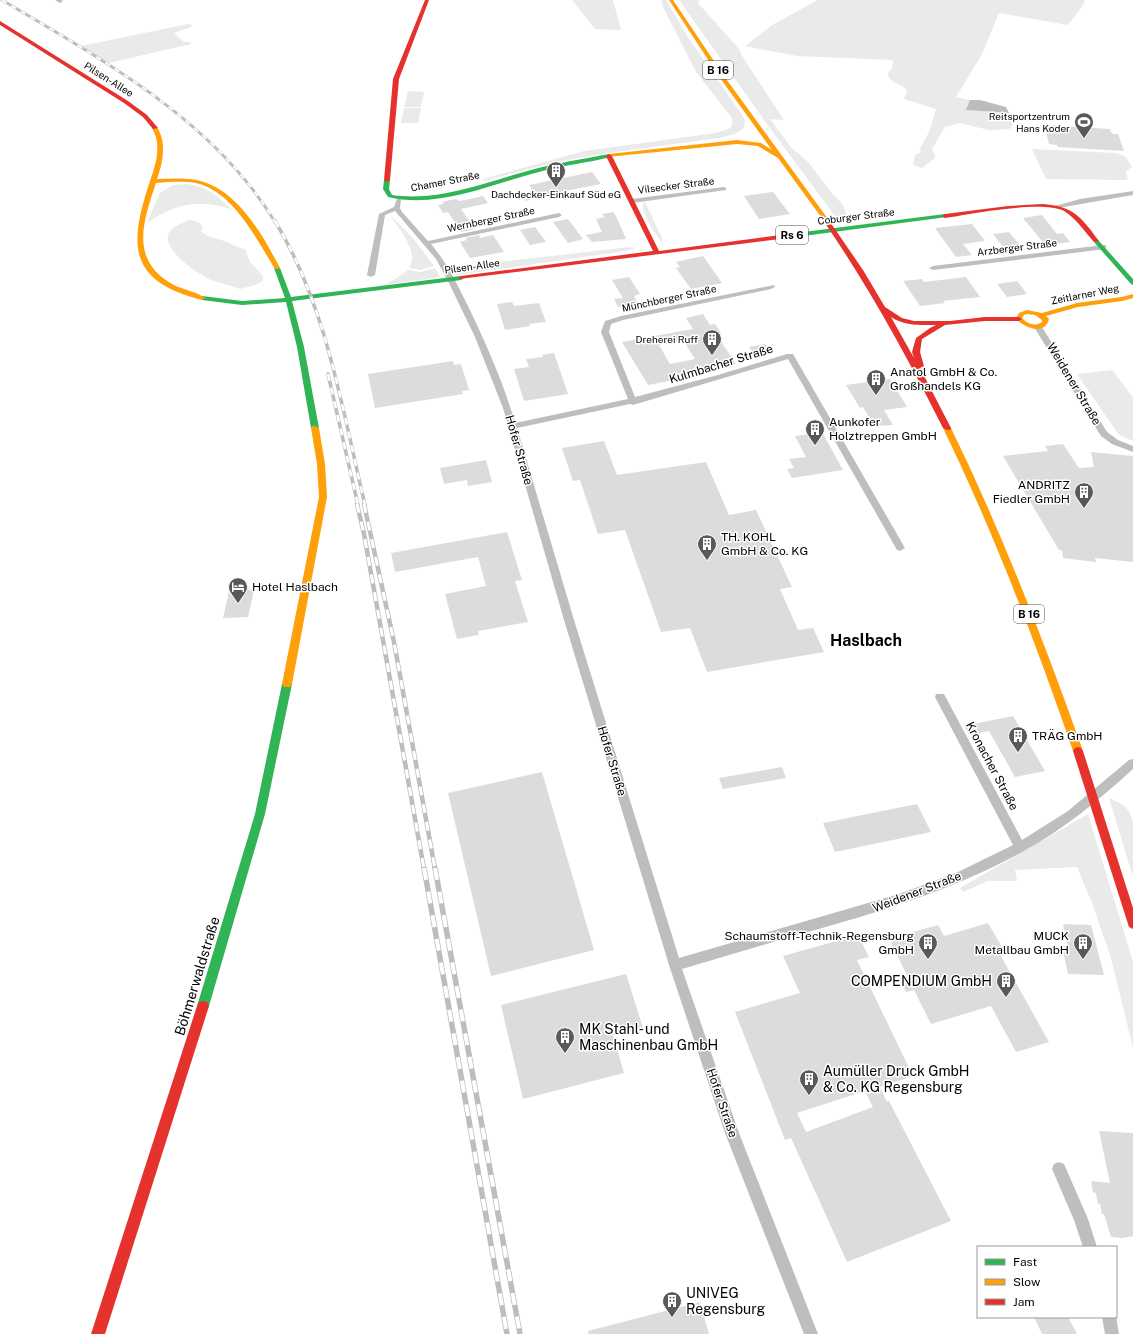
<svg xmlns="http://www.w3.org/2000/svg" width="1133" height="1334" font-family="'Public Sans',sans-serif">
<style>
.green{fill:#eaeaea}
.water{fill:#bcbcbc}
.building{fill:#dcdcdc;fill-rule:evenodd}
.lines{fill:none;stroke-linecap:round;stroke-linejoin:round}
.street{fill:#bebebe;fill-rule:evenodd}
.fast{fill:#30b455;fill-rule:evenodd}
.slow{fill:#ff9f0a;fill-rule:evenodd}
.jam{fill:#e5322d;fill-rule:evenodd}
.rail-far3-casing{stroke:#bdbdbd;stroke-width:3}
.rail-far2-casing{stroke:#bdbdbd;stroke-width:3.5}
.rail-far1-casing{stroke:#bdbdbd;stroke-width:4.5}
.rail-casing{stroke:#bdbdbd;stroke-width:5.5}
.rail-far3{stroke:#fff;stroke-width:2;stroke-dasharray:5.5;stroke-linecap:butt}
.rail-far2{stroke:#fff;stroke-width:2.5;stroke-dasharray:7;stroke-linecap:butt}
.rail-far1{stroke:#fff;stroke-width:3;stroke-dasharray:9;stroke-linecap:butt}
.rail{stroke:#fff;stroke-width:4;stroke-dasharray:12;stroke-linecap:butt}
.labels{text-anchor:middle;stroke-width:3;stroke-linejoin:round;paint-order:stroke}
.far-street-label{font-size:10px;fill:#000;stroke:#fff}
.far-poi-label{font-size:10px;fill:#000;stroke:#fff;text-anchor:end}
.shield{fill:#fff;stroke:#4c4c4c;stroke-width:1}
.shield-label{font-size:11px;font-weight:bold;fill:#000}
.street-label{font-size:12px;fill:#000;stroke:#fff}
.poi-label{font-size:12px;fill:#000;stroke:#fff;text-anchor:start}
.near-street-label{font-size:14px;fill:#000;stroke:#fff}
.near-poi-label{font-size:14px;fill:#000;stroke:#fff;text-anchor:start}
.district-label{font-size:16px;font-weight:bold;fill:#000;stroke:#fff}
</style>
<rect width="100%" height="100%" fill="#fff"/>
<!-- green -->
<g class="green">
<polygon points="572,0 613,0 621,30 595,29"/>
<polygon points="661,0 666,0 688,37 744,118 745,122 743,129 735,134 719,138 601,154 551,163 484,181 483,179 584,151 716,133 728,129 732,126 732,118 696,72 664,9"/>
<polygon points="679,0 700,0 698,3 739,49 742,56 784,120 770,119 790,146 808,162 831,192 843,205 849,222 840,223 764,120"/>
<path d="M818 0H1085L1082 7 1068 25 999 13 982 54 956 97 970 100 967 110 1015 114 1002 118 1013 123 1010 129 989 130 959 123 945 127 932 149 936 157 922 168 913 165 915 155 921 152 919 150 929 132 936 109 904 99 907 91C902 82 889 85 888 73L892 69 893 60 797 56 745 46 772 25Z"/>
<polygon points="188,24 192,25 191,27 174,33 184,42 190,42 191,44 109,63 81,46"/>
<polygon points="408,91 424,92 421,107 404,107"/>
<polygon points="404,108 421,108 418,123 401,123"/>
<polygon points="1032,149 1115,153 1125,156 1132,167 1126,171 1128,180 1046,179"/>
<path d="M186 184C209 187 216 195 232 210 205 198 171 204 148 223L149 218 160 193 173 185Z"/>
<path d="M645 202 662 238V242C655 235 641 212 643 204Z"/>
<path d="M391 216 412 237 434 266 420 270 409 268C419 250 400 231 391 216Z"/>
<path d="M189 220C196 221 201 222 203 229L200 231C208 238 217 238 227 242 233 245 238 248 245 249L250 262 263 276V281L255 285 240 289C231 285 222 284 214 281 200 276 160 249 169 233 172 226 182 224 189 220Z"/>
<polygon points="630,247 637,248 620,252 457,275 454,270 463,266"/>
<polygon points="435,268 440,277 384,285 397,278 408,270 420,272"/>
<polygon points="1112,370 1133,397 1133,441 1119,435 1077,374"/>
<path d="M1109 798C1123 804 1129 807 1133 822V877Z"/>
<polygon points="1088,814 1133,962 1133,1048 1111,958 1092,903 1077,867 1015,870 1017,881 988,881 963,892 960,888"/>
</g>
<!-- water -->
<polygon class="water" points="970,100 980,100 1006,107 1009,113 966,110"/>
<!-- building -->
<g class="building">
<polygon points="1044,125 1110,129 1112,134 1118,134 1124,151 1058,147 1057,145 1049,144"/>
<polygon points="592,172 601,184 544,195 526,201 521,193 533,191 529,185"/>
<polygon points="773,192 790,214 759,219 744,196"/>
<polygon points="483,196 488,203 461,209 475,229 461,232 448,212 443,213 438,205 444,204 442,202 455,199 460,201"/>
<polygon points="613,212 616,216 626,239 592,242 586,235 602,232 596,219 605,217 602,214"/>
<polygon points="1042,215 1057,234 1063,233 1070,242 1056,244 1058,246 1047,247 1023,218"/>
<polygon points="568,219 583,239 568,243 553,222"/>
<polygon points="972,224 985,241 963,244 972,255 956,257 935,228"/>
<polygon points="535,227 546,242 530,245 520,230"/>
<polygon points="1009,232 1023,249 1006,251 993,234"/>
<polygon points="479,235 480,238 493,235 504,252 470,258 460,242 467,240 465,238"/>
<polygon points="703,256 722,283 691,289 676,268 680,267 676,262"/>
<polygon points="629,277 640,294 634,296 638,303 618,307 614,299 623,298 612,280"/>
<polygon points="966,277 980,297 943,301 945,303 920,306 903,281 922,279 924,282"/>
<polygon points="1017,281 1027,294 1007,297 997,284"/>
<polygon points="512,302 514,306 539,303 546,322 529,324 530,326 505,330 497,304"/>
<path d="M703 314 710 325 715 324 721 333 716 334 736 364 678 376 679 379 648 385 622 342 693 329 686 318ZM683 340 695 359 670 364 659 345Z"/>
<polygon points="765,344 772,353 756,357 749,347"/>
<polygon points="554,353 568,394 524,401 514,369 529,367 526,359 543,357 542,355"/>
<polygon points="453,361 454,365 461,364 469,390 462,391 463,394 375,408 368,374"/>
<polygon points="890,379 907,407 884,410 893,425 874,426 863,407 860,408 846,385"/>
<polygon points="822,432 843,470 792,478 787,469 794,468 789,459 806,457 795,436"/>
<polygon points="604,441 617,475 706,462 729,515 756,510 792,587 780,589 798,630 813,628 824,652 707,672 690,628 661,632 625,530 598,534 580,480 573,481 562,448"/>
<polygon points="1063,444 1079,468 1094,467 1091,452 1133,456 1133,562 1095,558 1096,562 1063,558 1062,550 1059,550 1003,456 1048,451 1045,446"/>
<polygon points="486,460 492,482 468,486 467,480 444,484 440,468"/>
<polygon points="507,532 522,580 515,581 528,622 478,631 479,635 457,639 445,594 486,586 478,557 395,572 391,553"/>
<polygon points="230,587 249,587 248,590 254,590 248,617 223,618"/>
<polygon points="1013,716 1045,771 1015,777 989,731 969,735 964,726"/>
<polygon points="782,767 786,778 723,789 719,778"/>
<polygon points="542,772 594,950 491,976 448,793"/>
<polygon points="917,804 931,832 835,852 823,823"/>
<polygon points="988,923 1002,947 997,949 1049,1042 1016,1052 991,1006 931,1024 914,990 906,992 902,983 910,981 889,939 938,925 944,936"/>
<polygon points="1063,924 1091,925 1104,975 1068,974 1062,946 1068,946"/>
<path d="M858 935 869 957 857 960 913 1076 880 1087 887 1102 889 1101 951 1221 847 1262 791 1138 785 1140 735 1012 800 993 783 956ZM865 1091 873 1107 806 1132 797 1113Z"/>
<polygon points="626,974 643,1028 613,1035 624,1073 523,1099 501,1005"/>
<polygon points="1099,1131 1133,1133 1133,1236 1122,1238 1111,1237 1104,1214 1102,1214 1100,1204 1098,1204 1096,1193 1093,1192 1091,1181 1110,1183"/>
<polygon points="700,1302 709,1334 588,1334 588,1331"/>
<polygon points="1034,1317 1068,1317 1077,1334 1042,1334"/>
</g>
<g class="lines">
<!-- street -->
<g class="street">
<polygon points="55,0 62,0 63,1 60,3"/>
<polygon points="724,187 726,188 726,190 632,203 629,201 632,199"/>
<polygon points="1133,191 1133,195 1058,208 1055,206 1080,199"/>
<path d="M397 199H401L400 208 402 212 428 241 559 213 562 215 559 217 431 244C448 264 458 286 470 310 487 346 504 384 515 423L628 399 601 332 605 321 621 316 774 285 775 287 771 289 623 320 611 324 609 332 635 397 718 375 787 354H793L905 548 900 551 897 550 788 359 633 405 630 404 517 428 574 620 679 958 899 894 958 872 1013 845 935 697 936 694H944L1022 840 1068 811 1129 760 1133 759V769C1099 800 1064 829 1024 851 955 889 880 912 804 933 763 945 723 957 682 969L739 1133 818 1334H804L725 1133 669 965 564 620 503 408 475 337 447 279 436 259 395 211 385 215 375 275 371 277 367 275 379 214 394 207Z"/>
<polygon points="1103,245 1106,245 1106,249 933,270 929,268 933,266"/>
<polygon points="1035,325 1041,325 1042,327 1107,432 1118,440 1133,446 1133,452 1112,444 1101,436 1034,327"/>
<polygon points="1059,1162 1064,1164 1088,1219 1097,1247 1083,1247 1074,1220 1052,1169 1054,1164"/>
<polygon points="1102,1317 1116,1316 1119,1334 1105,1334"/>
</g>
<!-- fast -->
<g class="fast">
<path d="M609 154 612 156 611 157C587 163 563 165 539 172 491 184 439 209 388 197L383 189 384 180 387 178 390 180 389 189 392 195C440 202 485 182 531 170 556 163 583 159 609 154Z"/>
<polygon points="945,214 947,215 947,217 788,238 785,236 788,234"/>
<polygon points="1094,240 1098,240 1133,279 1133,285 1131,284 1094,242"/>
<polygon points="277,266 280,268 291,297 461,276 464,278 461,280 292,301 304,347 319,428 315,430 311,428 297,347 286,302 242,305 202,300 199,298 202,296 242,301 285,298 274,268"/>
<polygon points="287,680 290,681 292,684 265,814 209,1006 207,1010 203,1011 199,1010 197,1006 255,814 282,684 284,681"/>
</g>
<!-- slow -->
<g class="slow">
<polygon points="669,0 673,0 724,76 828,219 828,221 824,221 778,158 758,146 737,144 607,157 606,156 609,154 737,140 761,143 772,150 720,78"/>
<path d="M155 126 157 127C167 143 163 162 157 179 173 179 189 177 204 182 240 194 263 236 280 268L279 269H275C257 240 233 191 196 183 183 181 169 182 156 183 143 222 129 261 174 285 184 290 198 292 205 298L202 300C127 281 129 244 150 181 156 164 162 145 152 128Z"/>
<path d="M1133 294V298L1122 301 1078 307 1046 316 1049 319C1045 336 1023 328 1016 318L1019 313 1027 310 1042 313 1077 303 1122 297ZM1027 314 1035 315 1042 320V322C1034 327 1028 324 1022 318L1024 315Z"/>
<polygon points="312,426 315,426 319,428 325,464 327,497 292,684 290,687 284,687 282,684 319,497 317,464 311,428"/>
<path d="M944 426H947L951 428C1002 533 1044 641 1083 751L1081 754 1078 755 1075 754 1073 751C1035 641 994 533 943 428Z"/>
</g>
<!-- jam -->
<g class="jam">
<polygon points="425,0 429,0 399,79 390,180 387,182 384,180 393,79"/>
<polygon points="0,21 128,101 147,115 158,128 153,129 143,117 124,103 0,25"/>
<polygon points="609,154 612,156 659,251 788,234 791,236 788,238 459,279 458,278 461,276 653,251 606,156"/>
<path d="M1042 204C1074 206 1081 217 1099 241L1094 242C1085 232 1076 218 1064 211 1041 200 972 214 945 218L942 216 945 214 1008 206Z"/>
<path d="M826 218 828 219 863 270 885 307 902 318 914 321H950L985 317H1019L1022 319 1019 321H985L945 325 922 339 920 352 924 366 920 368 951 428 950 430H947L943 428C907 356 868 286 823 220ZM891 317C904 326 920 325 936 325L930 328 916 338 912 352 914 358Z"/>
<polygon points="1078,747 1081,748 1083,751 1133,908 1133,929 1129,927 1128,924 1073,751 1075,748"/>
<polygon points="203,1001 207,1002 209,1006 105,1334 91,1334 197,1006 199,1002"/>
</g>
<!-- rail-far3 casing -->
<g class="rail-far3-casing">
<path id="rail-far3" d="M2 0C102 60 213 119 275 222"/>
</g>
<!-- rail-far2 casing -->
<g class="rail-far2-casing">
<g id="rail-far2">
<path d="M275 221C327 307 342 409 365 505"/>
<polyline points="328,374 358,505"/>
</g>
</g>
<!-- rail-far1 casing -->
<g class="rail-far1-casing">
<g id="rail-far1">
<polyline points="357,504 364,534 424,869"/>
<polyline points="364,504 394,642 435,869"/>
</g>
</g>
<!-- rail casing -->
<g class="rail-casing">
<g id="rail">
<polyline points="424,868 507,1334"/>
<polyline points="435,868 520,1334"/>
</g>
</g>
<!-- rail-far3 -->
<use href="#rail-far3" class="rail-far3"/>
<!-- rail-far2 -->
<use href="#rail-far2" class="rail-far2"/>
<!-- rail-far1 -->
<use href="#rail-far1" class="rail-far1"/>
<!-- rail -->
<use href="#rail" class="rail"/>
</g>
<!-- icons -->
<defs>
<g id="stadium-pin" transform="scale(1)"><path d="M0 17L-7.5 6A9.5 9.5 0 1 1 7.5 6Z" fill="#595959" stroke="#fff"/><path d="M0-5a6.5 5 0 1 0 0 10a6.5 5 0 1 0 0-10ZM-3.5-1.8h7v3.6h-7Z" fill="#fff"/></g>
<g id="building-pin" transform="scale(1)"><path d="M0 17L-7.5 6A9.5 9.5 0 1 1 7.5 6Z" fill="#595959" stroke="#fff"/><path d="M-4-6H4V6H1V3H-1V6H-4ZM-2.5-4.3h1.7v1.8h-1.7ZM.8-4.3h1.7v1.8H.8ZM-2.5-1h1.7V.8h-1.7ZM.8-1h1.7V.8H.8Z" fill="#fff"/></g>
<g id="hotel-pin" transform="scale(1)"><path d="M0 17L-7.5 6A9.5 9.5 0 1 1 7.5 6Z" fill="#595959" stroke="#fff"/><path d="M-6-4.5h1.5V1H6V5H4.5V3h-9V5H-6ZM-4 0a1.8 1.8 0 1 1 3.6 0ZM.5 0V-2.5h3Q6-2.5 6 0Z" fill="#fff"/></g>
</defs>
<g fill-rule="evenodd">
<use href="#stadium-pin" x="1084" y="122"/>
<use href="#building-pin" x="556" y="171"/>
<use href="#building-pin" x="712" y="339"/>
<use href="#building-pin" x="876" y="379"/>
<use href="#building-pin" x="815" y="429"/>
<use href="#building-pin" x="1084" y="492"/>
<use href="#building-pin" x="707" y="544"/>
<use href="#hotel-pin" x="238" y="587"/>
<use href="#building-pin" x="1018" y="736"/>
<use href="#building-pin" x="928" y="943"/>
<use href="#building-pin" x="1083" y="943"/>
<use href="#building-pin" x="1006" y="981"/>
<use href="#building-pin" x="565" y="1037"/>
<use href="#building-pin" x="809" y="1079"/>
<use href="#building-pin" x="672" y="1301"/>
</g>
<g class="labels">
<!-- far-street labels -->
<g class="far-street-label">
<text transform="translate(109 79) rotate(32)" y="4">Pilsen-Allee</text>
<text transform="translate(445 181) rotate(-11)" y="4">Chamer Straße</text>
<text transform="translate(676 185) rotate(-7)" y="4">Vilsecker Straße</text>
<text transform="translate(856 216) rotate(-7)" y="4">Coburger Straße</text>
<text transform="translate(491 219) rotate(-12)" y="4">Wernberger Straße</text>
<text transform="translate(1017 247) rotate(-7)" y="4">Arzberger Straße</text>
<text transform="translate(472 266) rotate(-8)" y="4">Pilsen-Allee</text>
<text transform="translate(1085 294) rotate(-11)" y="4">Zeitlarner Weg</text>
<text transform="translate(669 298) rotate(-12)" y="4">Münchberger Straße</text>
</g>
<!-- far-poi labels -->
<g class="far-poi-label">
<text x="1070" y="120">Reitsportzentrum<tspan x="1070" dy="12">Hans Koder</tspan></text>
<text x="556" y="198" text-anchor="middle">Dachdecker-Einkauf Süd eG</text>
<text x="698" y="343">Dreherei Ruff</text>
</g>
<!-- shield labels -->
<g class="shield">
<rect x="703" y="61" width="30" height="18" rx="3"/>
<rect x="776" y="226" width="32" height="18" rx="3"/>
<rect x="1014" y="605" width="30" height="18" rx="3"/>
</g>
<g class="shield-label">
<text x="718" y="74">B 16</text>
<text x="792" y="239">Rs 6</text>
<text x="1029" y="618">B 16</text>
</g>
<!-- street labels -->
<g class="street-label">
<text transform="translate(721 364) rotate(-17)" y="4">Kulmbacher Straße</text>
<text transform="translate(1074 384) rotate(59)" y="4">Weidener Straße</text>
<text transform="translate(519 450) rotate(74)" y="4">Hofer Straße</text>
<text transform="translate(612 761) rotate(73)" y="4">Hofer Straße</text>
<text transform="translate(992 766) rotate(62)" y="4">Kronacher Straße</text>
<text transform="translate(917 892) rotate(-21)" y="4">Weidener Straße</text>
<text transform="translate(722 1103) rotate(71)" y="4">Hofer Straße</text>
</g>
<!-- poi labels -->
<g class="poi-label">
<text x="890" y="376">Anatol GmbH &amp; Co.<tspan x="890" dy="14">Großhandels KG</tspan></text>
<text x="829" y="426">Aunkofer<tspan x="829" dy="14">Holztreppen GmbH</tspan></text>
<text x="1070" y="489" text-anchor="end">ANDRITZ<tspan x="1070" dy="14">Fiedler GmbH</tspan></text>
<text x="721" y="541">TH. KOHL<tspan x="721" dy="14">GmbH &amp; Co. KG</tspan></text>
<text x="252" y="591">Hotel Haslbach</text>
<text x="1032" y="740">TRÄG GmbH</text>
<text x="914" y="940" text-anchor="end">Schaumstoff-Technik-Regensburg<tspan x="914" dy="14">GmbH</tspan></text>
<text x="1069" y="940" text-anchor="end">MUCK<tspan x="1069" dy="14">Metallbau GmbH</tspan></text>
</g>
<!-- near-street labels -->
<g class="near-street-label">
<text transform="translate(197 976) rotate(-73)" y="5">Böhmerwaldstraße</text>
</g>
<!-- near-poi labels -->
<g class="near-poi-label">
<text x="992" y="986" text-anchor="end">COMPENDIUM GmbH</text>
<text x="579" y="1034">MK Stahl- und<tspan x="579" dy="16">Maschinenbau GmbH</tspan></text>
<text x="823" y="1076">Aumüller Druck GmbH<tspan x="823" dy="16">&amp; Co. KG Regensburg</tspan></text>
<text x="686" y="1298">UNIVEG<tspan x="686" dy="16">Regensburg</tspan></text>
</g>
<!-- district labels -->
<g class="district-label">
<text x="866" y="646">Haslbach</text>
</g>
</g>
<!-- legend -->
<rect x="977" y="1246" width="140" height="72" fill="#ffffff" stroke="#999999"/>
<rect x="985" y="1259" width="20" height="6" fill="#30b455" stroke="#999999"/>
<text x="1013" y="1266" font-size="12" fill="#000000">Fast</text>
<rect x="985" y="1279" width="20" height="6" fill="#ff9f0a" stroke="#999999"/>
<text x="1013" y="1286" font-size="12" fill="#000000">Slow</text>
<rect x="985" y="1299" width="20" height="6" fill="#e5322d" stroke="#999999"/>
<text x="1013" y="1306" font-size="12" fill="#000000">Jam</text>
</svg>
